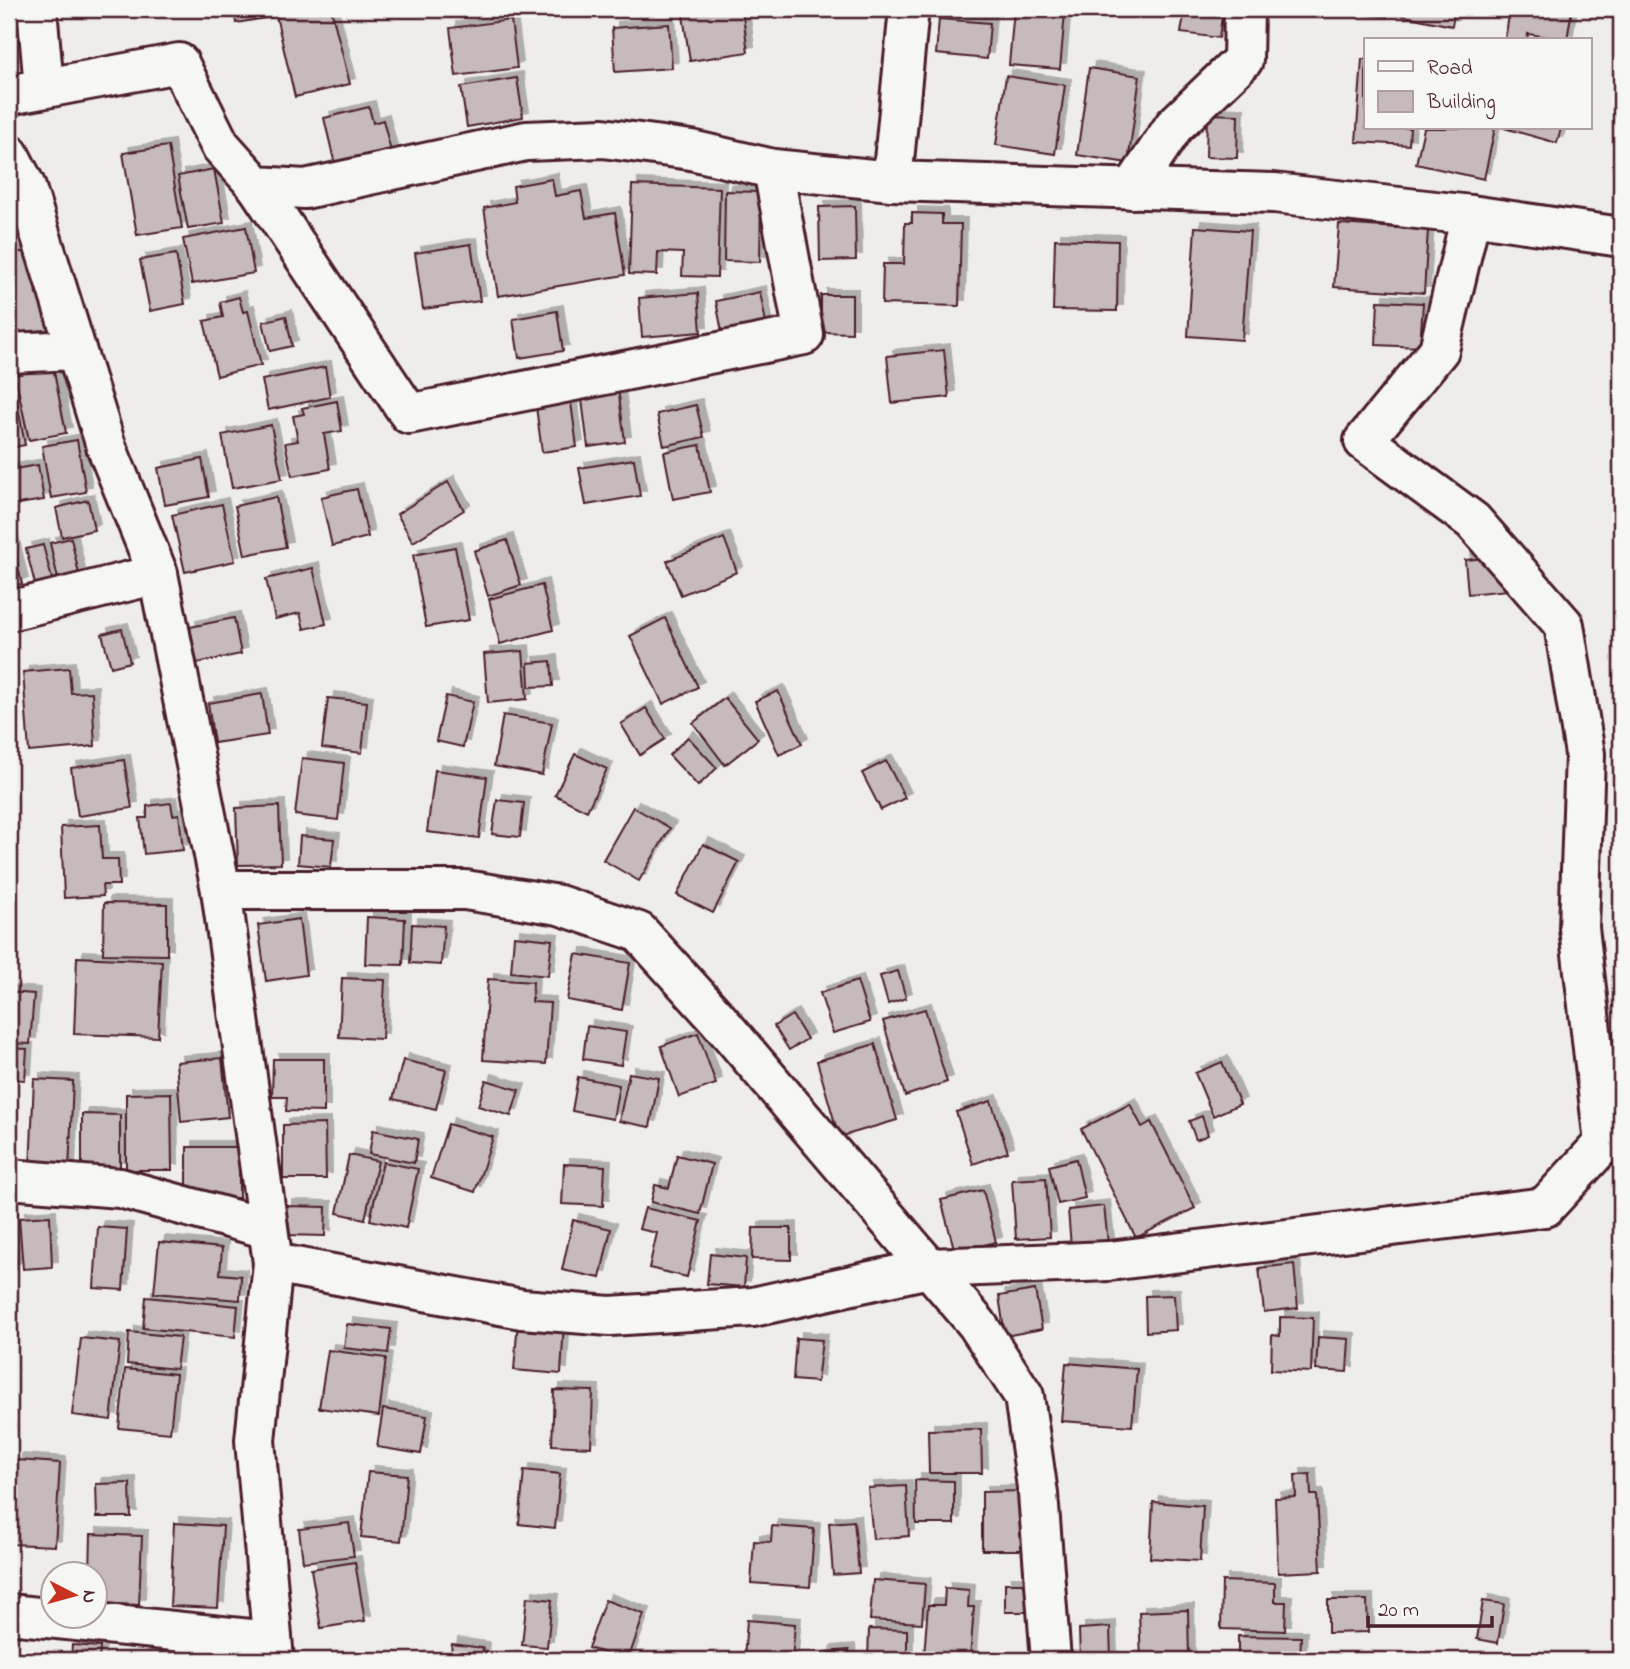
<svg xmlns="http://www.w3.org/2000/svg" width="1630" height="1669" font-family="'Indie Flower',sans-serif">
<style>
.building{fill:#c6babb;stroke:#4a1f2b;stroke-width:2;filter:url(#shadow)}
.lines{fill:none;stroke-linecap:round;stroke-linejoin:round}
.minor-casing{stroke:#4a1f2b;stroke-width:44}
.minor{stroke:#f6f6f2;stroke-width:38}
</style>
<defs>
<filter id="shadow"><feDropShadow dx="6" dy="-6" stdDeviation="0" flood-color="#0004"/></filter>
</defs>
<rect width="100%" height="100%" fill="#efedea"/>
<filter id="ink" filterUnits="userSpaceOnUse"><feTurbulence type="fractalNoise" baseFrequency=".0143" numOctaves="2"/><feDisplacementMap in="SourceGraphic" scale="14" xChannelSelector="R" yChannelSelector="G"/><feConvolveMatrix kernelMatrix="1 2 1 2 8 2 1 2 1" color-interpolation-filters="sRGB"/></filter>
<g filter="url(#ink)">
<!-- building -->
<g class="building">
<polygon points="234,9 271,9 272,17 236,23"/>
<polygon points="309,9 331,9 350,84 295,97 276,16"/>
<polygon points="682,9 742,9 748,52 690,61"/>
<polygon points="1014,9 1065,13 1060,69 1009,65"/>
<polygon points="1098,9 1131,9 1130,17 1097,12"/>
<polygon points="1185,9 1223,9 1219,38 1181,33"/>
<polygon points="1348,9 1388,9 1387,17 1348,13"/>
<polygon points="1396,9 1455,9 1452,26 1395,14"/>
<polygon points="1510,9 1572,9 1567,40 1528,34 1527,40 1505,40"/>
<polygon points="939,19 990,23 987,59 936,54"/>
<polygon points="511,20 517,68 456,76 450,28"/>
<polygon points="669,24 672,68 615,72 612,28"/>
<polygon points="1362,59 1366,59 1366,128 1410,128 1409,145 1356,142"/>
<polygon points="1089,68 1140,76 1128,163 1077,155"/>
<polygon points="1006,76 1065,85 1055,154 996,145"/>
<polygon points="517,78 523,117 467,127 461,87"/>
<polygon points="369,107 373,123 383,120 393,159 337,173 324,118"/>
<polygon points="1207,114 1238,115 1237,158 1206,157"/>
<polygon points="1424,128 1495,128 1484,179 1416,164"/>
<polygon points="1504,128 1561,128 1557,143"/>
<polygon points="168,146 182,228 137,235 123,153"/>
<polygon points="214,169 224,223 188,229 178,176"/>
<polygon points="552,179 555,196 581,191 586,218 615,213 625,275 498,296 484,208 515,202 513,186"/>
<polygon points="632,185 720,188 717,277 682,276 683,253 658,252 657,275 629,274"/>
<polygon points="725,191 761,192 760,262 724,261"/>
<polygon points="855,206 856,260 820,261 819,207"/>
<polygon points="912,213 942,214 942,224 961,224 959,306 882,304 883,264 904,264 905,223 912,223"/>
<polygon points="1339,224 1428,230 1424,293 1334,287"/>
<polygon points="246,227 254,273 192,284 183,239"/>
<polygon points="1195,227 1250,231 1242,340 1188,336"/>
<polygon points="1055,239 1118,241 1117,311 1053,310"/>
<polygon points="471,244 480,301 423,309 415,253"/>
<polygon points="33,251 36,295 47,294 49,330 9,333 9,253"/>
<polygon points="176,254 185,304 150,311 140,260"/>
<polygon points="760,292 770,344 726,353 716,301"/>
<polygon points="698,293 701,332 642,337 639,298"/>
<polygon points="821,295 852,295 852,333 821,332"/>
<polygon points="239,297 243,312 248,311 261,365 217,376 204,321 223,317 220,302"/>
<polygon points="1378,301 1423,303 1420,347 1376,345"/>
<polygon points="557,311 563,351 519,358 513,319"/>
<polygon points="286,316 292,346 270,351 263,322"/>
<polygon points="944,350 949,397 892,403 887,356"/>
<polygon points="53,367 66,433 29,440 15,375"/>
<polygon points="325,367 330,397 268,410 262,380"/>
<polygon points="618,388 625,442 588,447 581,392"/>
<polygon points="570,395 577,447 542,452 535,399"/>
<polygon points="16,397 25,445 9,448 9,398"/>
<polygon points="337,401 342,431 324,434 330,469 292,476 285,443 298,441 293,416 304,414 302,408"/>
<polygon points="696,405 704,437 664,446 657,414"/>
<polygon points="271,425 282,479 232,488 222,435"/>
<polygon points="77,440 86,492 51,498 42,446"/>
<polygon points="700,445 710,492 673,499 664,452"/>
<polygon points="202,459 209,497 165,505 158,468"/>
<polygon points="634,459 640,496 586,505 579,468"/>
<polygon points="38,465 44,500 12,505 9,470"/>
<polygon points="448,482 464,510 413,542 397,514"/>
<polygon points="357,489 368,537 332,546 321,497"/>
<polygon points="276,497 286,547 245,555 235,506"/>
<polygon points="88,500 94,530 62,537 56,508"/>
<polygon points="222,504 235,561 185,572 172,515"/>
<polygon points="9,528 22,584 9,586"/>
<polygon points="71,538 79,574 58,579 50,543"/>
<polygon points="724,538 737,572 681,595 667,561"/>
<polygon points="507,540 521,585 488,596 474,551"/>
<polygon points="43,545 53,583 36,588 26,549"/>
<polygon points="455,547 469,620 426,627 413,555"/>
<polygon points="1497,557 1509,590 1468,594 1465,560"/>
<polygon points="313,568 326,624 304,629 300,613 275,619 266,579"/>
<polygon points="542,585 553,630 500,644 489,599"/>
<polygon points="234,618 241,654 197,663 190,627"/>
<polygon points="665,618 698,687 663,704 630,636"/>
<polygon points="122,629 130,662 111,667 102,634"/>
<polygon points="523,651 527,699 488,703 484,654"/>
<polygon points="551,661 553,686 529,687 528,663"/>
<polygon points="69,668 71,693 92,692 95,746 29,752 23,672"/>
<polygon points="778,691 802,744 779,755 755,701"/>
<polygon points="262,694 268,735 214,743 208,703"/>
<polygon points="446,696 473,702 463,747 436,741"/>
<polygon points="328,698 367,702 362,753 322,748"/>
<polygon points="725,698 758,739 725,765 693,723"/>
<polygon points="646,708 665,739 640,755 621,724"/>
<polygon points="503,715 552,723 542,775 494,766"/>
<polygon points="688,737 717,768 698,786 669,755"/>
<polygon points="575,754 607,769 587,811 555,795"/>
<polygon points="302,758 344,763 338,820 295,815"/>
<polygon points="124,760 132,808 78,816 71,768"/>
<polygon points="886,761 905,798 881,810 862,773"/>
<polygon points="435,770 487,777 479,838 427,832"/>
<polygon points="497,800 524,803 520,837 492,834"/>
<polygon points="171,803 173,815 179,814 183,850 144,854 140,818 147,818 147,806"/>
<polygon points="279,806 281,864 238,865 236,808"/>
<polygon points="633,807 670,828 639,881 603,860"/>
<polygon points="100,825 102,859 118,859 119,885 102,885 103,896 64,898 61,827"/>
<polygon points="300,836 334,839 331,867 298,864"/>
<polygon points="703,844 739,862 713,913 677,895"/>
<polygon points="104,903 167,904 167,955 103,954"/>
<polygon points="367,917 405,919 403,965 365,964"/>
<polygon points="299,919 306,975 266,981 258,925"/>
<polygon points="412,924 444,926 441,965 410,963"/>
<polygon points="514,936 552,940 548,976 511,972"/>
<polygon points="576,954 630,963 622,1010 567,1000"/>
<polygon points="77,957 162,961 158,1037 74,1034"/>
<polygon points="898,971 906,998 888,1004 880,976"/>
<polygon points="342,978 385,980 382,1039 339,1037"/>
<polygon points="488,979 533,982 532,1002 550,1003 546,1064 483,1060"/>
<polygon points="857,981 870,1022 833,1033 820,993"/>
<polygon points="9,992 34,994 30,1044 9,1043"/>
<polygon points="925,1009 947,1082 905,1096 883,1021"/>
<polygon points="792,1015 807,1039 789,1050 774,1026"/>
<polygon points="587,1026 626,1032 621,1065 583,1059"/>
<polygon points="698,1033 716,1084 679,1097 661,1046"/>
<polygon points="875,1044 897,1120 839,1137 817,1061"/>
<polygon points="9,1048 27,1049 25,1080 9,1079"/>
<polygon points="222,1058 228,1117 181,1122 176,1062"/>
<polygon points="273,1059 324,1059 324,1112 286,1111 287,1097 272,1097"/>
<polygon points="403,1060 446,1070 436,1109 393,1099"/>
<polygon points="1222,1062 1240,1104 1213,1116 1195,1073"/>
<polygon points="629,1073 659,1078 650,1127 619,1121"/>
<polygon points="578,1077 619,1085 613,1119 572,1111"/>
<polygon points="34,1079 73,1081 69,1171 30,1169"/>
<polygon points="486,1080 519,1090 511,1116 478,1106"/>
<polygon points="171,1093 172,1170 126,1170 126,1094"/>
<polygon points="991,1101 1008,1152 973,1164 956,1112"/>
<polygon points="1130,1104 1142,1127 1151,1122 1195,1208 1136,1238 1081,1129"/>
<polygon points="82,1114 120,1115 120,1167 82,1167"/>
<polygon points="1202,1116 1208,1135 1196,1140 1189,1121"/>
<polygon points="325,1124 326,1179 283,1179 283,1125"/>
<polygon points="448,1124 493,1137 475,1192 431,1178"/>
<polygon points="373,1130 418,1139 414,1163 369,1154"/>
<rect x="187" y="1147" width="52" height="51"/>
<polygon points="349,1155 378,1161 365,1219 337,1213"/>
<polygon points="677,1155 712,1164 700,1214 651,1202 655,1185 669,1188"/>
<polygon points="1076,1159 1085,1198 1058,1204 1049,1166"/>
<polygon points="383,1162 418,1169 406,1228 370,1220"/>
<polygon points="564,1164 605,1166 603,1206 562,1204"/>
<polygon points="1046,1178 1050,1237 1016,1239 1012,1180"/>
<polygon points="9,1186 16,1268 9,1269"/>
<polygon points="983,1190 996,1242 955,1252 941,1200"/>
<polygon points="286,1206 326,1207 325,1236 285,1235"/>
<polygon points="1104,1206 1108,1243 1071,1247 1068,1210"/>
<polygon points="645,1208 701,1221 687,1277 649,1268 657,1233 639,1229"/>
<polygon points="50,1216 52,1267 23,1269 19,1218"/>
<polygon points="573,1220 611,1229 600,1278 562,1270"/>
<polygon points="98,1227 127,1229 123,1290 94,1288"/>
<polygon points="753,1228 791,1228 791,1260 752,1259"/>
<polygon points="159,1242 222,1248 220,1274 241,1276 240,1300 154,1293"/>
<polygon points="710,1254 746,1258 744,1287 707,1284"/>
<polygon points="1294,1264 1298,1308 1264,1312 1259,1268"/>
<polygon points="1035,1290 1042,1329 1005,1336 999,1296"/>
<polygon points="1174,1295 1176,1330 1146,1332 1145,1296"/>
<polygon points="146,1297 238,1306 235,1337 143,1328"/>
<polygon points="1280,1317 1313,1318 1311,1372 1271,1370 1272,1335 1280,1336"/>
<polygon points="518,1320 564,1323 561,1374 514,1370"/>
<polygon points="347,1324 391,1329 388,1353 344,1348"/>
<polygon points="129,1332 180,1337 176,1369 127,1364"/>
<polygon points="1318,1337 1349,1339 1347,1372 1316,1370"/>
<polygon points="81,1338 120,1342 111,1420 72,1415"/>
<polygon points="796,1338 822,1340 817,1382 793,1380"/>
<polygon points="328,1350 386,1358 379,1416 319,1408"/>
<polygon points="1066,1363 1137,1369 1132,1426 1061,1421"/>
<polygon points="125,1369 176,1374 170,1433 119,1428"/>
<polygon points="554,1390 593,1391 591,1447 552,1445"/>
<polygon points="383,1409 427,1416 421,1454 377,1447"/>
<polygon points="981,1429 982,1473 929,1473 928,1430"/>
<polygon points="16,1460 60,1463 55,1546 11,1544"/>
<polygon points="524,1470 560,1474 555,1528 519,1524"/>
<polygon points="368,1472 407,1475 401,1541 361,1537"/>
<polygon points="1310,1474 1311,1495 1317,1495 1321,1571 1278,1573 1275,1498 1296,1497 1295,1475"/>
<polygon points="915,1480 954,1481 954,1524 916,1524"/>
<polygon points="130,1483 131,1517 97,1517 96,1484"/>
<polygon points="906,1486 909,1536 873,1539 868,1488"/>
<polygon points="1023,1491 1023,1550 982,1550 982,1492"/>
<polygon points="1153,1502 1203,1506 1200,1561 1150,1558"/>
<polygon points="854,1521 859,1573 833,1575 829,1523"/>
<polygon points="174,1523 223,1526 218,1608 170,1606"/>
<polygon points="349,1523 354,1556 303,1562 299,1529"/>
<polygon points="772,1526 814,1529 810,1587 751,1583 754,1541 771,1542"/>
<polygon points="91,1534 142,1536 139,1605 94,1603 94,1574 90,1574"/>
<polygon points="355,1562 365,1621 321,1628 311,1569"/>
<polygon points="873,1580 925,1584 922,1623 870,1620"/>
<polygon points="1222,1581 1275,1583 1275,1602 1286,1602 1285,1631 1221,1629"/>
<rect x="1005" y="1583" width="30" height="29"/>
<polygon points="945,1588 969,1590 968,1607 974,1607 970,1659 924,1656 928,1605 944,1605"/>
<polygon points="527,1597 552,1600 547,1647 522,1645"/>
<polygon points="605,1600 644,1614 628,1660 588,1648"/>
<polygon points="1328,1600 1367,1600 1368,1632 1328,1633"/>
<polygon points="1483,1601 1504,1604 1498,1643 1477,1639"/>
<polygon points="1188,1610 1189,1660 1141,1660 1139,1612"/>
<polygon points="747,1620 795,1624 792,1660 744,1660"/>
<polygon points="1110,1627 1111,1660 1080,1660 1079,1629"/>
<polygon points="869,1629 907,1630 907,1660 868,1660"/>
<polygon points="1238,1636 1301,1637 1300,1660 1238,1660"/>
<polygon points="452,1644 483,1648 482,1660 450,1660"/>
<polygon points="72,1645 100,1647 99,1660 71,1660"/>
<polygon points="849,1650 850,1660 826,1660 825,1652"/>
</g>
<g class="lines">
<!-- minor casing -->
<g class="minor-casing">
<g id="minor">
<polyline points="37,9 44,87"/>
<polyline points="9,95 179,63 220,145 257,186 305,189 526,141 603,138 691,150 773,169 892,181 1274,193 1471,215 1621,237"/>
<polyline points="9,154 25,185 106,446 158,574 221,890 273,1263 255,1440 274,1660"/>
<polyline points="892,181 909,9"/>
<polyline points="257,186 409,414 804,335 773,169"/>
<polyline points="1132,189 1174,126 1243,60 1244,9"/>
<polyline points="9,353 76,350"/>
<polyline points="9,611 158,574"/>
<polyline points="221,890 465,890 559,905 639,932 717,1018 977,1324 1024,1396 1038,1494 1051,1660"/>
<polyline points="9,1179 120,1188 268,1229"/>
<polyline points="273,1263 522,1309 610,1316 753,1307 929,1268 1109,1261 1545,1207 1604,1143 1579,928 1585,754 1564,625 1473,521 1364,441 1439,350 1471,215"/>
<polyline points="9,1614 271,1641"/>
</g>
</g>
<!-- minor -->
<use href="#minor" class="minor"/>
</g>
</g>
<!-- margin -->
<rect width="1630" height="1669" fill="none" stroke="#f6f6f2" stroke-width="35"/>
<rect x="18" y="18" width="1595" height="1634" fill="none" stroke="#4a1f2b" stroke-width="2.5" filter="url(#ink)"/>
<!-- legend -->
<rect x="1364" y="38" width="228" height="91" fill="#f6f6f2" stroke="#b1a0a2" stroke-width="2"/>
<rect x="1378" y="61" width="35" height="10" fill="#f6f6f2" stroke="#b1a0a2" stroke-width="2"/>
<text x="1427" y="74" font-size="21" fill="#4a1f2b">Road</text>
<rect x="1378" y="91" width="35" height="21" fill="#c6babb" stroke="#b1a0a2" stroke-width="2"/>
<text x="1427" y="108" font-size="21" fill="#4a1f2b">Building</text>
<!-- north arrow -->
<g transform="translate(74 1595) rotate(96)"><circle r="33" fill="#f6f6f2" stroke="#b1a0a2" stroke-width="2"/>
<path d="M0-5L12 26L0 18L-12 26Z" fill="#c8321e"/>
<text y="-10" font-size="19" font-weight="bold" text-anchor="middle" fill="#4a1f2b">N</text>
</g>
<!-- scale -->
<path d="M1368 1616v10h124v-10" fill="none" stroke="#4a1f2b" stroke-width="3.5"/>
<text x="1378" y="1616" font-size="21" fill="#4a1f2b" stroke="#f6f6f2" stroke-width="5" paint-order="stroke">20 m</text>
</svg>
